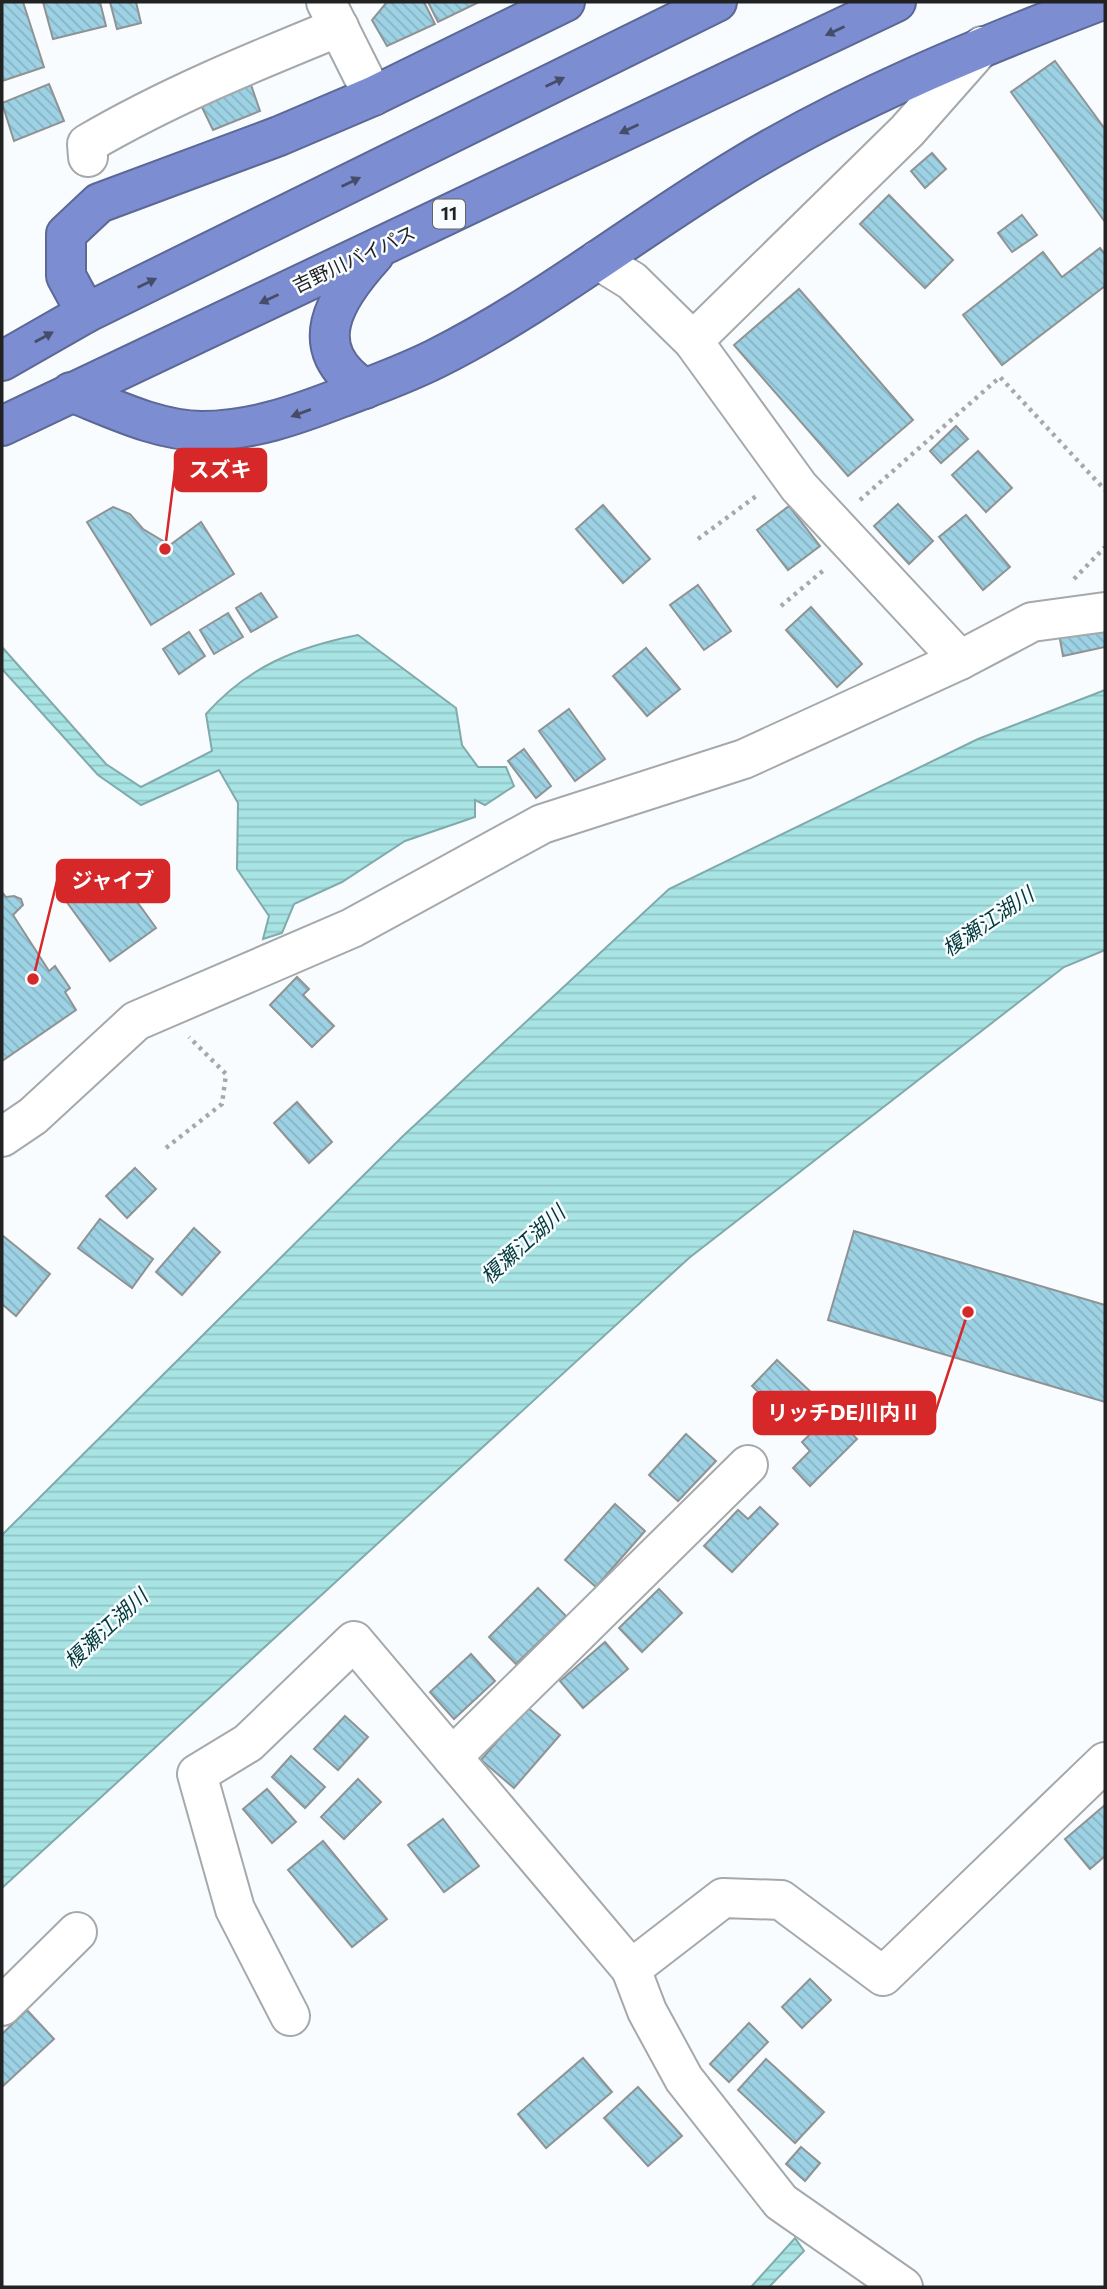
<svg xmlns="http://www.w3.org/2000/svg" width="1107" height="2289" font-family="Commissioner,'Noto Sans JP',sans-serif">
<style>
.water{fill:url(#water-rules);stroke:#80aaab;stroke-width:2}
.building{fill:url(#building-back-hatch);stroke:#909394;stroke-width:2}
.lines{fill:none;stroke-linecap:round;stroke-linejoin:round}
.minor-casing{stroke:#a6a9ab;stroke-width:42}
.highway-casing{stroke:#5c6895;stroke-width:42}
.path{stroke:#a6a8a9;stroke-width:4.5;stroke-dasharray:3.5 5;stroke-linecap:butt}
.minor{stroke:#fff;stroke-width:38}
.highway{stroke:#7c8dd2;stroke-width:38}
.oneway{fill:#464d69}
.labels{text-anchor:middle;stroke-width:5;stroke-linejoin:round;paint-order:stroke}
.shield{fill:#f9fcfe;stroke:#626365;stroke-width:2}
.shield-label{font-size:18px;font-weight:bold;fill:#222223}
.street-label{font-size:19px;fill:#222223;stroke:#f9fcfe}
.water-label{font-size:21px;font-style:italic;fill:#003a3c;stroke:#f9fcfe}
.leader{fill:none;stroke:#d62828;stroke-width:2.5}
.callout-dot{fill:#d62828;stroke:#f9fcfe;stroke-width:2.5}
.callout{fill:#d62828;stroke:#d62828;stroke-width:2.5}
.callout-label{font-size:21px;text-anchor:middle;font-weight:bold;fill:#fff}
</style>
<defs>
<pattern id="water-rules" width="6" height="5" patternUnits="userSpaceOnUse" patternTransform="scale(1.75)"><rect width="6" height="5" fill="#a9e4e5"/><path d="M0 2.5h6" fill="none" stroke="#91c3c4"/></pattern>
<pattern id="building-back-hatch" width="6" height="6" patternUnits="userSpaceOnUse" patternTransform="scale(1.75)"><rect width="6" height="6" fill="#9dd1e4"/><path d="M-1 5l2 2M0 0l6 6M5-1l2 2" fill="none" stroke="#87b3c3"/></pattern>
</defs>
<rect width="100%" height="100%" fill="#f9fcfe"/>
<!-- water -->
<g class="water">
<path d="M358 635 456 708 462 745 478 767H506L514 786 485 805 475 800V817L405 841 342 882 294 904 282 933 263 939 269 916 237 869 238 803 219 770 141 805 98 775 2 669V647L106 764 141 787 212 751 206 714C249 666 297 647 358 635Z"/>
<polygon points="1105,690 1105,950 1064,967 689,1258 2,1888 2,1535 403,1136 669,889 978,739"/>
<polygon points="795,2238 804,2251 769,2287 751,2287"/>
</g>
<!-- building -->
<g class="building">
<polygon points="2,2 23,2 44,67 2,81"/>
<polygon points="43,2 100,2 106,26 53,39"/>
<polygon points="110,2 136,2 141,23 117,29"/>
<polygon points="387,2 424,2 435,24 387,46 372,20"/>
<polygon points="428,2 479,2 438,22"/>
<polygon points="1055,61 1105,129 1105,222 1011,92"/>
<polygon points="249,79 260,111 213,130 198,99"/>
<polygon points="49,84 64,121 14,141 2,103"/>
<polygon points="932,153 946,169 925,188 911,171"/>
<polygon points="889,195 953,260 925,288 860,224"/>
<polygon points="1022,215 1037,235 1012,252 998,233"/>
<polygon points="1100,248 1105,254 1105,286 1002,365 963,315 1043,252 1062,277"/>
<polygon points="799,289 913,420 848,476 734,345"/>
<polygon points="956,426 968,439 941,463 930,451"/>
<polygon points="978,451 1012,488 986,512 952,475"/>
<polygon points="898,504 933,541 909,564 874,526"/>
<polygon points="603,505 650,559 623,583 576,529"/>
<polygon points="789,506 820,546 788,570 757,530"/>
<polygon points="113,507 130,514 143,529 170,545 201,522 234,574 151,625 87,522"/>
<polygon points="966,515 1010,567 983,590 939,537"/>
<polygon points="698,585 731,631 704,650 670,605"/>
<polygon points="261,593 277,617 251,632 236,608"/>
<polygon points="811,607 862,664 837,687 786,630"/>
<polygon points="228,613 243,637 214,654 200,630"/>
<polygon points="1105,624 1105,647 1063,656 1059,634"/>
<polygon points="189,632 205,656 179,674 163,649"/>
<polygon points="646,648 680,689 647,716 613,676"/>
<polygon points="569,709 605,759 575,781 539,731"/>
<polygon points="524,749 551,786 536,798 508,761"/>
<polygon points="110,864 156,928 110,961 63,897"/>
<polygon points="2,892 6,897 14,896 21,899 23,905 13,915 49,971 55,966 70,988 65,992 76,1010 2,1061"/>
<polygon points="297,977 309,989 303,995 334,1026 312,1047 270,1005"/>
<polygon points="297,1102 332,1142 309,1163 274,1123"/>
<polygon points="135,1168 156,1189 127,1218 106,1196"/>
<polygon points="100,1219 153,1259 132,1288 78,1248"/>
<polygon points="194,1228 220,1252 182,1295 156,1272"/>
<polygon points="854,1231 1105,1305 1105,1402 828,1320"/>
<polygon points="2,1235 50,1274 16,1316 2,1304"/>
<polygon points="777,1360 814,1395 788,1421 752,1386"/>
<polygon points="832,1413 857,1439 810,1486 793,1468 810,1451 802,1442"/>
<polygon points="686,1434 716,1461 678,1501 649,1475"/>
<polygon points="615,1504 645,1531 596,1587 565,1560"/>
<polygon points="760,1507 778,1524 732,1572 704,1546 738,1510 748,1519"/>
<polygon points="538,1588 566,1616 516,1664 489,1637"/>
<polygon points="659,1589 682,1613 642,1652 619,1628"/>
<polygon points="605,1642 628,1669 583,1708 560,1681"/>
<polygon points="471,1654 495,1681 454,1719 430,1692"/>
<polygon points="527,1707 560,1735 514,1788 481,1760"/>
<polygon points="345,1716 368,1737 338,1770 314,1749"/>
<polygon points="291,1756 325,1787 305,1808 272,1777"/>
<polygon points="358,1779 381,1802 344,1839 321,1817"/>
<polygon points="267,1789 296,1822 272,1843 243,1809"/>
<polygon points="1105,1805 1105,1856 1090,1869 1065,1839"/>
<polygon points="443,1819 479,1866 444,1892 408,1845"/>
<polygon points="323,1841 387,1919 352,1947 288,1870"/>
<polygon points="810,1979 831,2000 802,2028 782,2007"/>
<polygon points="27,2010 54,2039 2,2087 2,2034"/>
<polygon points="749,2023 768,2042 729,2082 710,2064"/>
<polygon points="583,2058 612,2092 546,2148 518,2114"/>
<polygon points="766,2059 824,2112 795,2143 738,2090"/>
<polygon points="638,2087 682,2136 648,2166 604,2118"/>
<polygon points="801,2147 820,2163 805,2181 786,2164"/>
</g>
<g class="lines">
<!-- minor casing -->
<g class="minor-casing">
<g id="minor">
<polyline points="326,2 373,96"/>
<path d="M88 157 87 144C167 97 253 62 339 27"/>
<polyline points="598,260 632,281 693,341 799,487 960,660"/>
<polyline points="693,341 907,131 982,46"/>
<polyline points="2,1137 33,1116 136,1021 352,928 542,824 744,759 960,660 1032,622 1105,612"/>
<polyline points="452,1757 748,1465"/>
<polyline points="2,2006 77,1932"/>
<polyline points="290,2016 235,1909 197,1774 248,1743 354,1641 631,1969"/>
<polyline points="903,2287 781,2202 684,2079 647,2011 631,1969 723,1898 781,1900 883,1976 1105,1762"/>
</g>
</g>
<!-- highway casing -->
<g class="highway-casing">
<g id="highway">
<polyline points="86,313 66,276 66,234 99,203 279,136 373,96 565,2"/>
<polyline points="2,361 86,313 717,2"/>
<path d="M365 389C302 348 335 298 374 255"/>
<path d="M71 392C112 408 158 431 202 431 251 431 296 415 340 398 372 386 405 374 435 359 543 305 637 229 740 167 852 99 975 49 1097 2"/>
<polyline points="2,426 896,2"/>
</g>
</g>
<!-- path -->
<g class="path">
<polyline points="860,500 1000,377 1105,490"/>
<polyline points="698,539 759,494"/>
<polyline points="1074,579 1105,547"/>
<polyline points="781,606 825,569"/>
<polyline points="166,1148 222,1104 226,1074 189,1037"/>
</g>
<!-- minor -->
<use href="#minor" class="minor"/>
<!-- highway -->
<use href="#highway" class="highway"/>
</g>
<!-- one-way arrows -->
<defs><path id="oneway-solid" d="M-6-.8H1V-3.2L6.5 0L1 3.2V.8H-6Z" transform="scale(1.75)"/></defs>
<g class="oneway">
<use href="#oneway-solid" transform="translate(835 31) rotate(155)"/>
<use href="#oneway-solid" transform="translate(555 82) rotate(-26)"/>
<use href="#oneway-solid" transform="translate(629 129) rotate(155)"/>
<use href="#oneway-solid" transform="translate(351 182) rotate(-26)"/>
<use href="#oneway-solid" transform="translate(147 283) rotate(-26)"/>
<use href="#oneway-solid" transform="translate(269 299) rotate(155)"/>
<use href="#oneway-solid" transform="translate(44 337) rotate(-29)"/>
<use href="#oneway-solid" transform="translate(301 413) rotate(160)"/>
</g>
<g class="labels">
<!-- shield labels -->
<rect class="shield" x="433" y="199.5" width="32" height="29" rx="5"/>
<g class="shield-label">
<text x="449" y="220">11</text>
</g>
<!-- street labels -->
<g class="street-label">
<text transform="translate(354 259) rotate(-25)" y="7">吉野川バイパス</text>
</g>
<!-- water labels -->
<g class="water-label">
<text transform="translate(988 922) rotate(-34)" y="7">榎瀬江湖川</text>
<text transform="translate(523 1245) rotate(-42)" y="7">榎瀬江湖川</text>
<text transform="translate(106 1629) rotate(-43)" y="7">榎瀬江湖川</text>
</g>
</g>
<!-- callouts -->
<path class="leader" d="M165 549L175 470M33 979L57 881M968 1312L935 1413"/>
<g class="callout-dot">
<circle cx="165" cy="549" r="7"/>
<circle cx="33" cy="979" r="7"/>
<circle cx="968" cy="1312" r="7"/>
</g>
<g class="callout">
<rect x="175" y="449" width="91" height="42" rx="7"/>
<rect x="57" y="860" width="112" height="42" rx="7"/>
<rect x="754" y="1392" width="181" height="42" rx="7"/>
</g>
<g class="callout-label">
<text x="220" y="477">スズキ</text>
<text x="113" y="888">ジャイブ</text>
<text x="844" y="1420">リッチDE川内Ⅱ</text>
</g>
<!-- border -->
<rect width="1107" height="2289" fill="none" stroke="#222223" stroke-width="7"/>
</svg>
